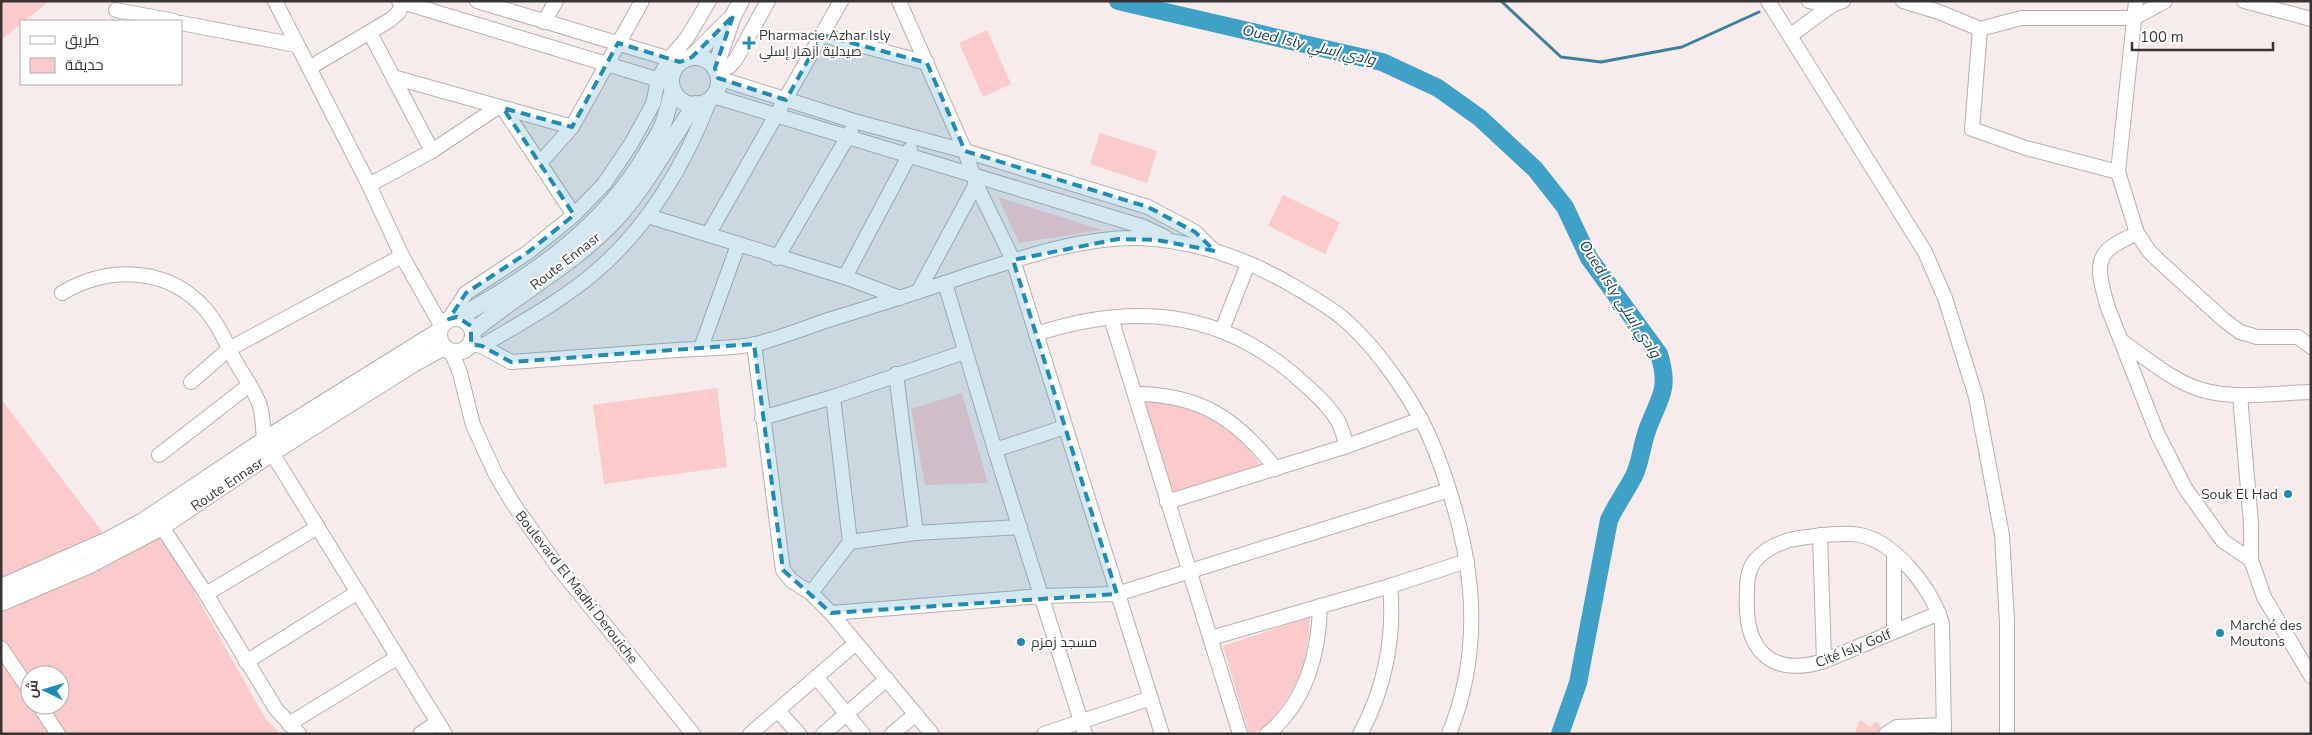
<svg xmlns="http://www.w3.org/2000/svg" width="2312" height="735" font-family="'Nunito Sans',Cairo,sans-serif">
<style>
.green{fill:#fbcbcc;fill-rule:evenodd}
.lines{fill:none;stroke-linecap:round;stroke-linejoin:round}
.stream{stroke:#3d809c;stroke-width:3}
.river{stroke:#3fa0c8;stroke-width:18}
.minor-casing{stroke:#b9aeae;stroke-width:16}
.major-casing{stroke:#b9aeae;stroke-width:18}
.minor{stroke:#fff;stroke-width:14}
.major{stroke:#fff;stroke-width:16}
.marked{fill:#218cb3;fill-opacity:0.2;stroke:#218cb3;stroke-width:4;stroke-dasharray:10 6;stroke-linejoin:round}
.poi-dot{fill:#218cb3;stroke:#fff;stroke-width:2}
.labels{text-anchor:middle;stroke-width:4;stroke-linejoin:round;paint-order:stroke}
.poi-label{font-size:14px;fill:#393434;stroke:#fff;text-anchor:start}
.street-label{font-size:14px;fill:#393434;stroke:#fff}
.water-label{font-size:15px;font-style:italic;fill:#113b4c;stroke:#fff}
</style>
<rect width="100%" height="100%" fill="#f7ebeb"/>
<!-- green -->
<g class="green">
<polygon points="1,1 50,1 24,21 21,21 21,24 1,40"/>
<polygon points="987,30 1011,84 983,97 959,43"/>
<polygon points="1100,133 1157,151 1147,183 1090,164"/>
<polygon points="1283,195 1340,222 1325,254 1268,226"/>
<polygon points="998,197 1102,230 1019,243"/>
<polygon points="717,388 727,467 604,484 593,405"/>
<polygon points="962,393 988,483 925,485 911,409"/>
<polygon points="1,399 104,534 1,582"/>
<path d="M1150 400C1179 405 1214 413 1236 435 1247 446 1256 460 1266 472L1171 492 1143 401Z"/>
<path d="M161 533 265 718 281 734H1V604ZM30 675H60V705H30Z"/>
<path d="M1310 617C1309 634 1308 651 1303 667 1297 685 1269 734 1249 734L1223 646Z"/>
<polygon points="1861,720 1870,727 1877,721 1882,730 1880,734 1855,734 1859,721"/>
</g>
<g class="lines">
<!-- stream -->
<polyline class="stream" points="1501,1 1561,57 1601,62 1682,47 1759,12"/>
<!-- river -->
<path class="river" d="M1118 1 1382 62 1438 88 1480 118 1535 169 1565 207 1589 258 1659 354C1670 390 1660 396 1648 428 1642 443 1641 461 1634 476 1626 491 1616 505 1609 520L1578 683 1560 734"/>
<!-- minor casing -->
<g class="minor-casing">
<g id="minor">
<polyline points="275,1 369,185 402,256 441,325"/>
<polyline points="399,1 666,82"/>
<polyline points="477,1 680,62"/>
<polyline points="899,1 965,151 976,184 1013,260 1162,734"/>
<polyline points="1768,1 1925,252 1945,298 1976,397 2002,535 2007,622 2007,734"/>
<polyline points="1809,1 1832,5"/>
<polyline points="1903,1 1939,12 1980,29 2021,18 2134,18 2165,1"/>
<path d="M2136 1 2118 172 2137 233C2128 238 2114 243 2107 251 2093 264 2104 293 2108 308L2158 435 2185 488 2223 541 2251 560"/>
<polyline points="2244,1 2311,19"/>
<polyline points="116,10 174,21"/>
<polyline points="544,22 556,1"/>
<polyline points="181,23 296,45"/>
<polyline points="1980,29 1972,129 2026,148 2118,172"/>
<polyline points="370,33 432,151"/>
<polyline points="822,35 927,63"/>
<polyline points="1791,35 1832,5 1843,1"/>
<polyline points="309,68 390,20 399,12 403,1"/>
<polyline points="716,71 730,66 736,59 768,1"/>
<polyline points="393,77 572,127"/>
<polyline points="718,78 854,121 965,151 1148,207 1195,232 1212,249"/>
<polyline points="713,96 1144,227 1165,237"/>
<polyline points="503,108 574,215"/>
<polyline points="540,163 572,127 642,1"/>
<polyline points="369,185 432,151 498,107"/>
<polyline points="648,216 845,277 900,298"/>
<polyline points="2137,233 2149,251 2159,261 2224,320 2240,332 2257,337 2298,337 2311,347"/>
<polyline points="708,235 841,1"/>
<polyline points="777,258 851,131"/>
<polyline points="845,277 909,156 910,149"/>
<polyline points="945,283 995,450 1085,734"/>
<polyline points="918,292 976,184"/>
<path d="M62 293C108 266 167 266 205 309 218 324 226 342 234 359 242 374 255 390 260 406 263 416 263 430 264 440L445 734"/>
<polyline points="1111,318 1240,734"/>
<polyline points="449,319 466,293 527,253 574,215 604,184 631,144 653,104 658,80 669,59 687,38 709,1"/>
<polyline points="1222,330 1248,264"/>
<path d="M1036 334C1130 303 1216 309 1293 374 1309 388 1327 403 1338 421 1342 428 1344 438 1347 446"/>
<path d="M2123 342C2147 359 2174 382 2202 390 2237 400 2275 393 2311 392"/>
<path d="M471 344 482 346C520 323 560 302 594 273 647 229 686 163 710 99"/>
<polyline points="754,344 783,570 792,581 811,593 831,613 932,734"/>
<path d="M482 346 511 362C566 358 622 354 677 350 702 348 731 349 756 344 779 338 803 329 825 321 874 306 922 291 971 274 1024 257 1081 237 1138 238 1194 240 1248 259 1295 287 1312 297 1330 307 1345 320 1380 351 1418 406 1435 450 1471 543 1488 638 1449 734"/>
<polyline points="701,348 738,245"/>
<polyline points="451,351 460,373 473,425 496,475 512,502 555,563 693,734"/>
<polyline points="896,374 916,533"/>
<polyline points="191,382 229,349 402,256"/>
<path d="M1135 394C1200 394 1237 419 1276 469"/>
<polyline points="2240,395 2251,524 2251,560 2264,597 2311,676"/>
<polyline points="833,397 850,542"/>
<polyline points="762,418 833,397 965,352"/>
<polyline points="995,450 1065,427"/>
<polyline points="159,455 248,386"/>
<polyline points="1167,502 1347,446 1421,419"/>
<polyline points="162,527 206,594 276,709 299,734"/>
<polyline points="1820,535 1824,661"/>
<polyline points="1894,553 1894,631"/>
<polyline points="811,593 850,542 916,533 1020,527"/>
<polyline points="206,594 318,527"/>
<polyline points="831,613 1042,596 1117,594 1449,490"/>
<path d="M1939 613 1824 661C1769 678 1744 648 1747 595 1747 583 1747 572 1754 562 1767 546 1787 539 1807 537 1824 535 1844 532 1860 535 1896 542 1933 591 1942 624L1944 734"/>
<polyline points="1211,638 1390,586 1467,561"/>
<polyline points="1,648 30,691"/>
<polyline points="246,662 358,592"/>
<polyline points="817,678 863,734"/>
<polyline points="39,705 58,734"/>
<polyline points="778,711 799,734"/>
<polyline points="289,724 398,657"/>
<polyline points="420,734 438,722"/>
<polyline points="750,734 856,643"/>
<polyline points="823,734 887,679"/>
<polyline points="892,734 916,714"/>
<polyline points="1044,734 1151,698"/>
<path d="M1267 734C1306 703 1319 653 1320 606"/>
<path d="M1360 734C1385 689 1395 636 1390 586"/>
<polyline points="1886,734 1897,727 1944,725"/>
</g>
</g>
<!-- major casing -->
<g class="major-casing">
<g id="major">
<polyline points="692,57 728,21"/>
<circle cx="695" cy="81" r="24"/>
<polyline points="715,68 733,16 741,1"/>
<path d="M459 317C534 275 603 228 647 153 652 144 658 136 662 127 667 115 669 102 673 90"/>
<circle cx="456" cy="335" r="17"/>
<path d="M473 331C519 293 574 264 615 220 647 186 668 142 696 104"/>
<polyline points="1,587 108,540 143,521 264,440 439,331"/>
<polyline points="1,603 88,566 162,527 272,453 415,363 444,347"/>
</g>
</g>
<!-- minor -->
<use href="#minor" class="minor"/>
<!-- major -->
<use href="#major" class="major"/>
</g>
<!-- marked area -->
<path class="marked" d="M733 16 715 68 718 78 786 100 822 35 927 63 965 151 1148 207 1195 232 1215 251 1157 240 1118 239 1013 260 1117 594 831 613 783 570 754 344 511 362 482 346 471 344V326L457 317 449 319 466 293 527 253 574 215 503 108 572 127 618 43 680 62 692 57Z"/>
<!-- markers -->
<g class="poi-dot">
<path d="M746.5 35.5h5v5h5v5h-5v5h-5v-5h-5v-5h5z"/>
<circle cx="2288" cy="494" r="5"/>
<circle cx="2220" cy="633" r="5"/>
<circle cx="1021" cy="642" r="5"/>
</g>
<g class="labels">
<!-- poi labels -->
<g class="poi-label">
<text x="759" y="40">Pharmacie Azhar Isly<tspan x="759" dy="16">صيدلية أزهار إسلي</tspan></text>
<text x="2278" y="499" text-anchor="end">Souk El Had</text>
<text x="2230" y="630">Marché des<tspan x="2230" dy="16">Moutons</tspan></text>
<text x="1031" y="647">مسجد زمزم</text>
</g>
<!-- street labels -->
<g class="street-label">
<text transform="translate(565 261) rotate(-38)" y="5">Route Ennasr</text>
<text transform="translate(227 484) rotate(-34)" y="5">Route Ennasr</text>
<text transform="translate(577 587) rotate(52)" y="5">Boulevard El Madhi Derouiche</text>
<text transform="translate(1853 648) rotate(-22)" y="5">Cité Isly Golf</text>
</g>
<!-- water labels -->
<g class="water-label">
<text transform="translate(1309 45) rotate(13)" y="5">Oued Isly وادي إسلي</text>
<text transform="translate(1620 299) rotate(57)" y="5">Oued Isly وادي إسلي</text>
</g>
</g>
<!-- border -->
<rect width="2312" height="735" fill="none" stroke="#393434" stroke-width="5"/>
<!-- legend -->
<rect x="20" y="20" width="162" height="65" fill="#ffffff" stroke="#b0aeae"/>
<rect x="30" y="36" width="25" height="8" fill="#ffffff" stroke="#b0aeae"/>
<text x="65" y="45" font-size="15" fill="#393434">طريق</text>
<rect x="30" y="58" width="25" height="15" fill="#fbcbcc" stroke="#b0aeae"/>
<text x="65" y="70" font-size="15" fill="#393434">حديقة</text>
<!-- north arrow -->
<g transform="translate(45 690) rotate(275)"><circle r="24" fill="#ffffff" stroke="#b0aeae"/>
<path d="M0-4L9 19L0 12L-9 19Z" fill="#218cb3"/>
<text y="-8" font-size="14" font-weight="bold" text-anchor="middle" fill="#393434">ش</text>
</g>
<!-- scale -->
<path d="M2132 42v8h141v-8" fill="none" stroke="#393434" stroke-width="2.5"/>
<text x="2140" y="42" font-size="15" fill="#393434" stroke="#ffffff" stroke-width="4" paint-order="stroke">100 m</text>
</svg>
